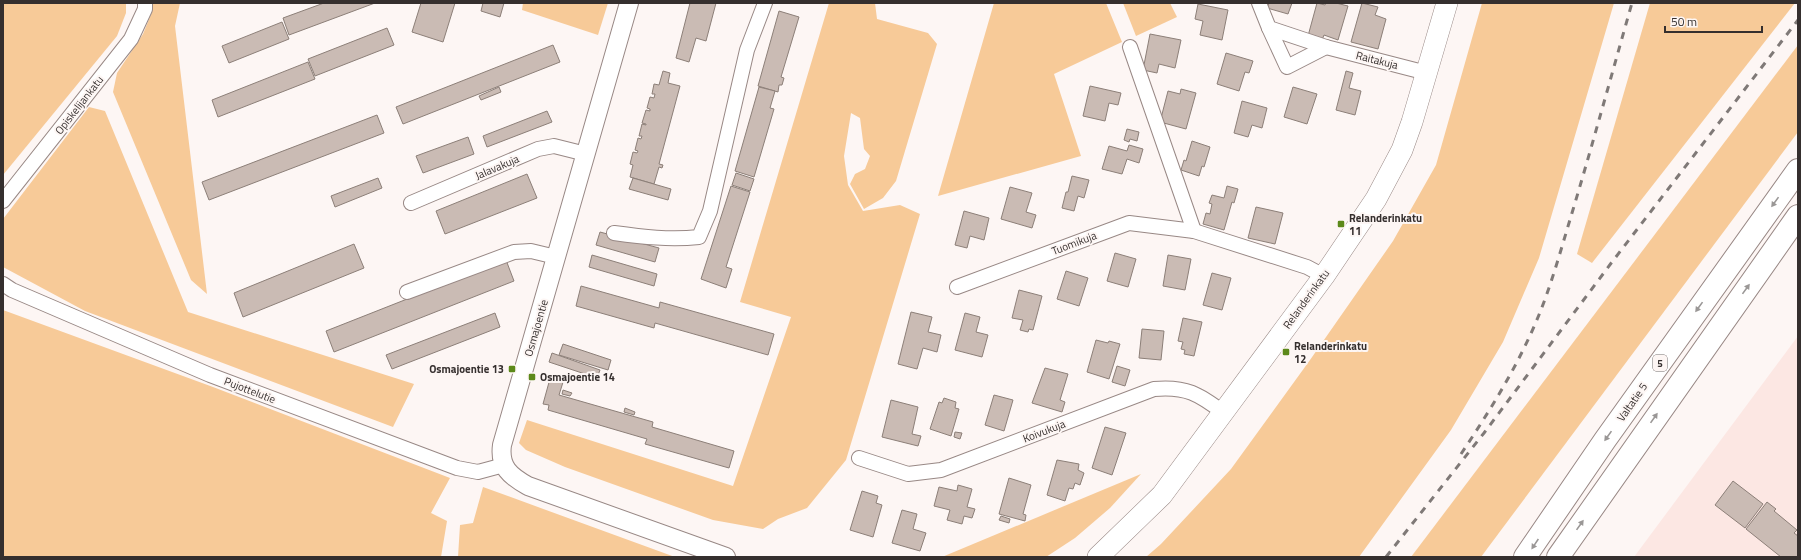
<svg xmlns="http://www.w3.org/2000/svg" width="1801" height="560" font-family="'Titillium Web',sans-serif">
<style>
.built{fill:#fce7e3}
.green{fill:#f7ca98}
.building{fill:#cabbb4;stroke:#8c7f78}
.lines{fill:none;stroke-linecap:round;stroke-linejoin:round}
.minor-casing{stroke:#988885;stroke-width:16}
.tertiary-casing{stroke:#988885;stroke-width:20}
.secondary-casing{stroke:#988885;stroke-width:22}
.trunk-casing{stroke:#988885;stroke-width:24}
.minor{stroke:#fff;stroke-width:14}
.tertiary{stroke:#fff;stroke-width:18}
.secondary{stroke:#fff;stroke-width:21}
.trunk{stroke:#fff;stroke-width:22}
.rail{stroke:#7f7977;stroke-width:3;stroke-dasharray:7 7;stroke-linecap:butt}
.oneway{fill:#9a9796}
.poi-dot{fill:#5c891a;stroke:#fdf6f4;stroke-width:1.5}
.labels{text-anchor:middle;stroke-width:4;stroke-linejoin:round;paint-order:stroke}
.shield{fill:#fdf6f4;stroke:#716b69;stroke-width:1}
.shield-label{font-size:10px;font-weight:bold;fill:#352f2e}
.street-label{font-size:11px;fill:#352f2e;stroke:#fdf6f4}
.poi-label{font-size:11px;font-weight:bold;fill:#352f2e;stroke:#fdf6f4;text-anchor:start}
</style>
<rect width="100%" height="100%" fill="#fdf6f4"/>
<!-- built -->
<polygon class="built" points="1798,336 1798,557 1634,557"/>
<!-- green -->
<g class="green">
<polygon points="3,3 126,3 126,13 117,36 3,175"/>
<polygon points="152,3 180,3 175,26 207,294 191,280 113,92 117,73 143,34 152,12"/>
<polygon points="523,3 608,3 598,35 522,10"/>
<polygon points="829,3 875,3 877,19 928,33 937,44 896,181 883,198 864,209 850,184 855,174 865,169 870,156 864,149 860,118 851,113 844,156 848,185 863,211 900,205 920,214 846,460 807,508 778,519 763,529 713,520 565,467 526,450 519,443 527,420 733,486 791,317 740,302"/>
<polygon points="994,3 1106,3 1122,42 1054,74 1081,156 938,196"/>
<polygon points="1123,3 1170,3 1177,17 1136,36"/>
<polygon points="1482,3 1614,3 1539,258 1503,342 1451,430 1359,557 1146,557 1161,544 1231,469 1310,360 1393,241 1436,165"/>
<polygon points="1650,3 1795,3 1592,263 1577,254"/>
<polygon points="1798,45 1798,132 1481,557 1411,557"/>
<polygon points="89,107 105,111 188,312 414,384 393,427 85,311 3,267 3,219"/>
<polygon points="3,310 213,387 450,478 431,513 447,521 441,557 3,557"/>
<polygon points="1141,474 1110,508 1075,538 1046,557 942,557"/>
<polygon points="483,487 675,557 458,557 460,525 473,523"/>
</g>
<!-- building -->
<g class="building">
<polygon points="324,3 375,3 289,35 283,18"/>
<polygon points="421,3 455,3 443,42 412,32"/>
<polygon points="483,3 504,3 500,17 481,11"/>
<polygon points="690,3 716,3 706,41 696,38 689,62 676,58"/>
<polygon points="1269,3 1292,3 1288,14 1267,8"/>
<polygon points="1317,3 1325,5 1326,3 1336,3 1348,6 1338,40 1324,35 1322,40 1308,36"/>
<polygon points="1362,3 1378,7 1375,15 1386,19 1378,49 1351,42"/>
<polygon points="1198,4 1228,10 1222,40 1200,35 1203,21 1195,19"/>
<polygon points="779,11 799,17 781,77 784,78 782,85 779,85 778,92 758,86"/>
<polygon points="282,22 289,39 229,63 222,46"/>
<polygon points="387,28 394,45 315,76 308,59"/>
<polygon points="1150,34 1181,40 1175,68 1159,64 1157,73 1143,70"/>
<polygon points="553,45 560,62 403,124 396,107"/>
<polygon points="1226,53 1253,61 1249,73 1245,72 1239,91 1217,84"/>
<polygon points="308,62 315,79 218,117 212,100"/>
<polygon points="663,71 670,73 668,83 680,86 659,164 663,165 662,168 659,167 654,184 630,177 633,165 630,164 633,152 637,153 638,151 635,150 638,138 641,139 642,136 639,136 642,124 646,125 646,124 642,123 646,110 650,111 650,109 647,108 650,97 654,98 655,94 652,94 654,84 659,85"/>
<polygon points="1346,71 1353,73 1349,88 1361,91 1355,115 1336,110"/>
<polygon points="1090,86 1121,93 1118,105 1109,103 1105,121 1083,116"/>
<polygon points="499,87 501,92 481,100 479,96"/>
<polygon points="759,87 775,91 770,108 774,109 754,177 735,171"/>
<polygon points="1293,87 1317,94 1307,124 1284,117"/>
<polygon points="1181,89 1196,93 1186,129 1160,122 1168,91 1180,94"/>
<polygon points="1242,101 1267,108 1262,128 1252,125 1248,137 1234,133"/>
<polygon points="547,111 552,122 487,147 483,136"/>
<polygon points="377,115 384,133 209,200 202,182"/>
<polygon points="1127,129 1139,132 1137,141 1130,139 1129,142 1124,140"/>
<polygon points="468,137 474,154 423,173 416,156"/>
<polygon points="1192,141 1210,147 1204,167 1202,166 1199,176 1181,170 1184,160 1186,161"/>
<polygon points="1129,145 1143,149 1139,163 1127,159 1122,174 1102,169 1109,146 1127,151"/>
<polygon points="736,173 754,179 750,191 732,185"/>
<polygon points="527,174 537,198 445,234 436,211"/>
<polygon points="1072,176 1089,180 1084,198 1078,196 1074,211 1062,208 1066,192 1068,192"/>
<polygon points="378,178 382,188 335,207 331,196"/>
<polygon points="633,178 671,189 668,200 629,189"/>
<polygon points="731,186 750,192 726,267 732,269 726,288 701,279"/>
<polygon points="1227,186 1238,189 1234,203 1232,202 1224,230 1203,224 1206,213 1210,214 1212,204 1209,203 1212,195 1224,198"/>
<polygon points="1010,187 1032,193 1026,212 1036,215 1032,228 1001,219"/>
<polygon points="1256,207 1283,213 1275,244 1248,238"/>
<polygon points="964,211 989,218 984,240 970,236 967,248 955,245"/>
<polygon points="600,232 659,248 655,262 596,245"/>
<polygon points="354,244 364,268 243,317 234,293"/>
<polygon points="1115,253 1136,259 1128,287 1107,281"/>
<polygon points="592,255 657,274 654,286 589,267"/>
<polygon points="1168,255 1191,259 1185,290 1163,286"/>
<polygon points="506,260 514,281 334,352 326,331"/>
<polygon points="1066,271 1088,278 1079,306 1057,299"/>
<polygon points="1212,273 1231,278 1222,310 1203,305"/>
<polygon points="581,286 659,308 660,302 774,334 768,355 655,323 654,328 576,306"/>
<polygon points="1019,290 1042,296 1033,330 1029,329 1028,332 1020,330 1023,320 1012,318"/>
<polygon points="911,312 932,317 928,332 941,335 937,352 923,348 917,369 898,364"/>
<polygon points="495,313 500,327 392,369 386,355"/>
<polygon points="965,313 980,317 976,332 988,335 982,357 955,350"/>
<polygon points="1183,318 1202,322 1194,356 1184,354 1185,350 1181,349 1183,342 1178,341"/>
<polygon points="1142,329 1164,331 1161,360 1139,358"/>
<polygon points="1096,340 1108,343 1109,341 1120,344 1109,379 1087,372"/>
<polygon points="563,344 611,360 608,370 559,355"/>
<polygon points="552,353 600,370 597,378 549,362"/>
<polygon points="1117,366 1130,370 1125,386 1112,382"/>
<polygon points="1045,368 1068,374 1060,400 1065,402 1062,412 1032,403"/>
<polygon points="551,375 564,379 559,395 653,422 652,427 734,451 729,468 645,444 647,439 548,410 549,405 543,404"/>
<polygon points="563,390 572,393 570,396 562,394"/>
<polygon points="994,395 1013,400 1004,431 985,425"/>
<polygon points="944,398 956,402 955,408 959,409 951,436 930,429 939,402 942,403"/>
<polygon points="891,400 918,407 912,434 921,436 918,446 882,437"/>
<polygon points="625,408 635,412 634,415 624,412"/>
<polygon points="1105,427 1126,433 1112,475 1092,468"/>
<polygon points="955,432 962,433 960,439 954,437"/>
<polygon points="1057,460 1079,464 1078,470 1084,473 1080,485 1075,483 1073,489 1069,488 1065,501 1047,495"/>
<polygon points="1009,478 1031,485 1023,514 1026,515 1025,521 999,514"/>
<polygon points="1733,481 1763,504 1745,528 1715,505"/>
<polygon points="958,485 972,489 967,507 975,509 972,518 964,516 962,524 947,520 950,510 934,506 939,487 957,491"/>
<polygon points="862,491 878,496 876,503 882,505 873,537 850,530"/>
<polygon points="1767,502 1776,509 1774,511 1797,530 1794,533 1798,536 1798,557 1781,557 1746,529"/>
<polygon points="902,510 917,514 913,529 926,533 920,551 892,543"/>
<polygon points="1001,516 1010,519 1009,523 999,520"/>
</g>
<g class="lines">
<!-- minor casing -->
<g class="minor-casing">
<g id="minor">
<polyline points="1259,3 1269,28 1326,47 1427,73"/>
<polyline points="1269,28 1287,67 1326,47"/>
<polyline points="1130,47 1194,231"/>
<polyline points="3,201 131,39 145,9 145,3"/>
<polyline points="411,203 538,149 554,146 586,154"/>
<path d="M614 233C643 237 670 240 699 237L710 211 747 50 765 3"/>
<polyline points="3,284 12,290 210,375 457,468 478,472 504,465"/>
<polyline points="957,287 1129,223 1194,231 1307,267 1324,276"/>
<polyline points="407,292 514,252 531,251 556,257"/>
<path d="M859 458 908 474 941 470 1154 389C1186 386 1199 394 1224 413"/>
</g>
</g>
<!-- tertiary casing -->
<g class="tertiary-casing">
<path id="tertiary" d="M629 3 502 445C499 467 510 476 528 486L726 557"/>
</g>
<!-- secondary casing -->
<g class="secondary-casing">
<polyline id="secondary" points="1098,557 1162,495 1324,276 1376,199 1402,150 1412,122 1447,3"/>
</g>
<!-- trunk casing -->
<g class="trunk-casing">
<g id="trunk">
<polyline points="1525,557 1605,440 1798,170"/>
<polyline points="1558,557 1798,216"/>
</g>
</g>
<!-- minor -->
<use href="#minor" class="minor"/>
<!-- tertiary -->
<use href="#tertiary" class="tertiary"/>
<!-- secondary -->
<use href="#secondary" class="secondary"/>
<!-- trunk -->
<use href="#trunk" class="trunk"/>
<!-- rail -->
<g class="rail">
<path d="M1461 454C1489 412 1516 369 1536 322 1551 287 1561 249 1572 213 1593 143 1612 73 1632 3"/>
<polyline points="1386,557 1484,433 1612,262 1798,20"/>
</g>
</g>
<!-- one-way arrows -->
<defs><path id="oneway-solid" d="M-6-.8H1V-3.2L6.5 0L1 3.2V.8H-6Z"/></defs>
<g class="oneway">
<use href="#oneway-solid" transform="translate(1775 202) rotate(126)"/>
<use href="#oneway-solid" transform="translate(1746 289) rotate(-54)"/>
<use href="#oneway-solid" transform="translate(1699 307) rotate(126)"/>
<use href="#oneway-solid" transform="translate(1654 418) rotate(-55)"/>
<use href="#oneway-solid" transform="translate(1608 436) rotate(125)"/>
<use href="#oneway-solid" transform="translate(1580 525) rotate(-55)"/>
<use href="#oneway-solid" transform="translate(1535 544) rotate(124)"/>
</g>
<!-- markers -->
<g class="poi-dot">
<rect x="1337" y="220" width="8" height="8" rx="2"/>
<rect x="1282" y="348" width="8" height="8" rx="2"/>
<rect x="508" y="365" width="8" height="8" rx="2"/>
<rect x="528" y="373" width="8" height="8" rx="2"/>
</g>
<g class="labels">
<!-- shield labels -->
<rect class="shield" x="1653" y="355" width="14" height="16" rx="3"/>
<g class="shield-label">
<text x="1660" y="367">5</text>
</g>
<!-- street labels -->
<g class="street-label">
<text transform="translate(1377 60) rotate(14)" y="4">Raitakuja</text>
<text transform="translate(79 105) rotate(-52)" y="4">Opiskelijankatu</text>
<text transform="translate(497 167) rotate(-23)" y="4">Jalavakuja</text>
<text transform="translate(1074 243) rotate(-21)" y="4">Tuomikuja</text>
<text transform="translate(1306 299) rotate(-54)" y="4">Relanderinkatu</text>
<text transform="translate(536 328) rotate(-74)" y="4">Osmajoentie</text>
<text transform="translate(250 390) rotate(21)" y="4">Pujottelutie</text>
<text transform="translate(1632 402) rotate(-55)" y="4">Valtatie 5</text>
<text transform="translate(1044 431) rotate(-21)" y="4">Koivukuja</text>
</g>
<!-- poi labels -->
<g class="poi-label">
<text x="1349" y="222">Relanderinkatu<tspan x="1349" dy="13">11</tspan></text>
<text x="1294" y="350">Relanderinkatu<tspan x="1294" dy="13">12</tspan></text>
<text x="504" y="373" text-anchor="end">Osmajoentie 13</text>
<text x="540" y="381">Osmajoentie 14</text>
</g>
</g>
<!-- border -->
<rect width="1801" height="560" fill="none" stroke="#352f2e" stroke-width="8"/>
<!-- scale -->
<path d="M1665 26v6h97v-6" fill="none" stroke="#352f2e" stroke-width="2"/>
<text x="1671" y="26" font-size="12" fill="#352f2e" stroke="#fdf6f4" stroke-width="3" paint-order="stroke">50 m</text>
</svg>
